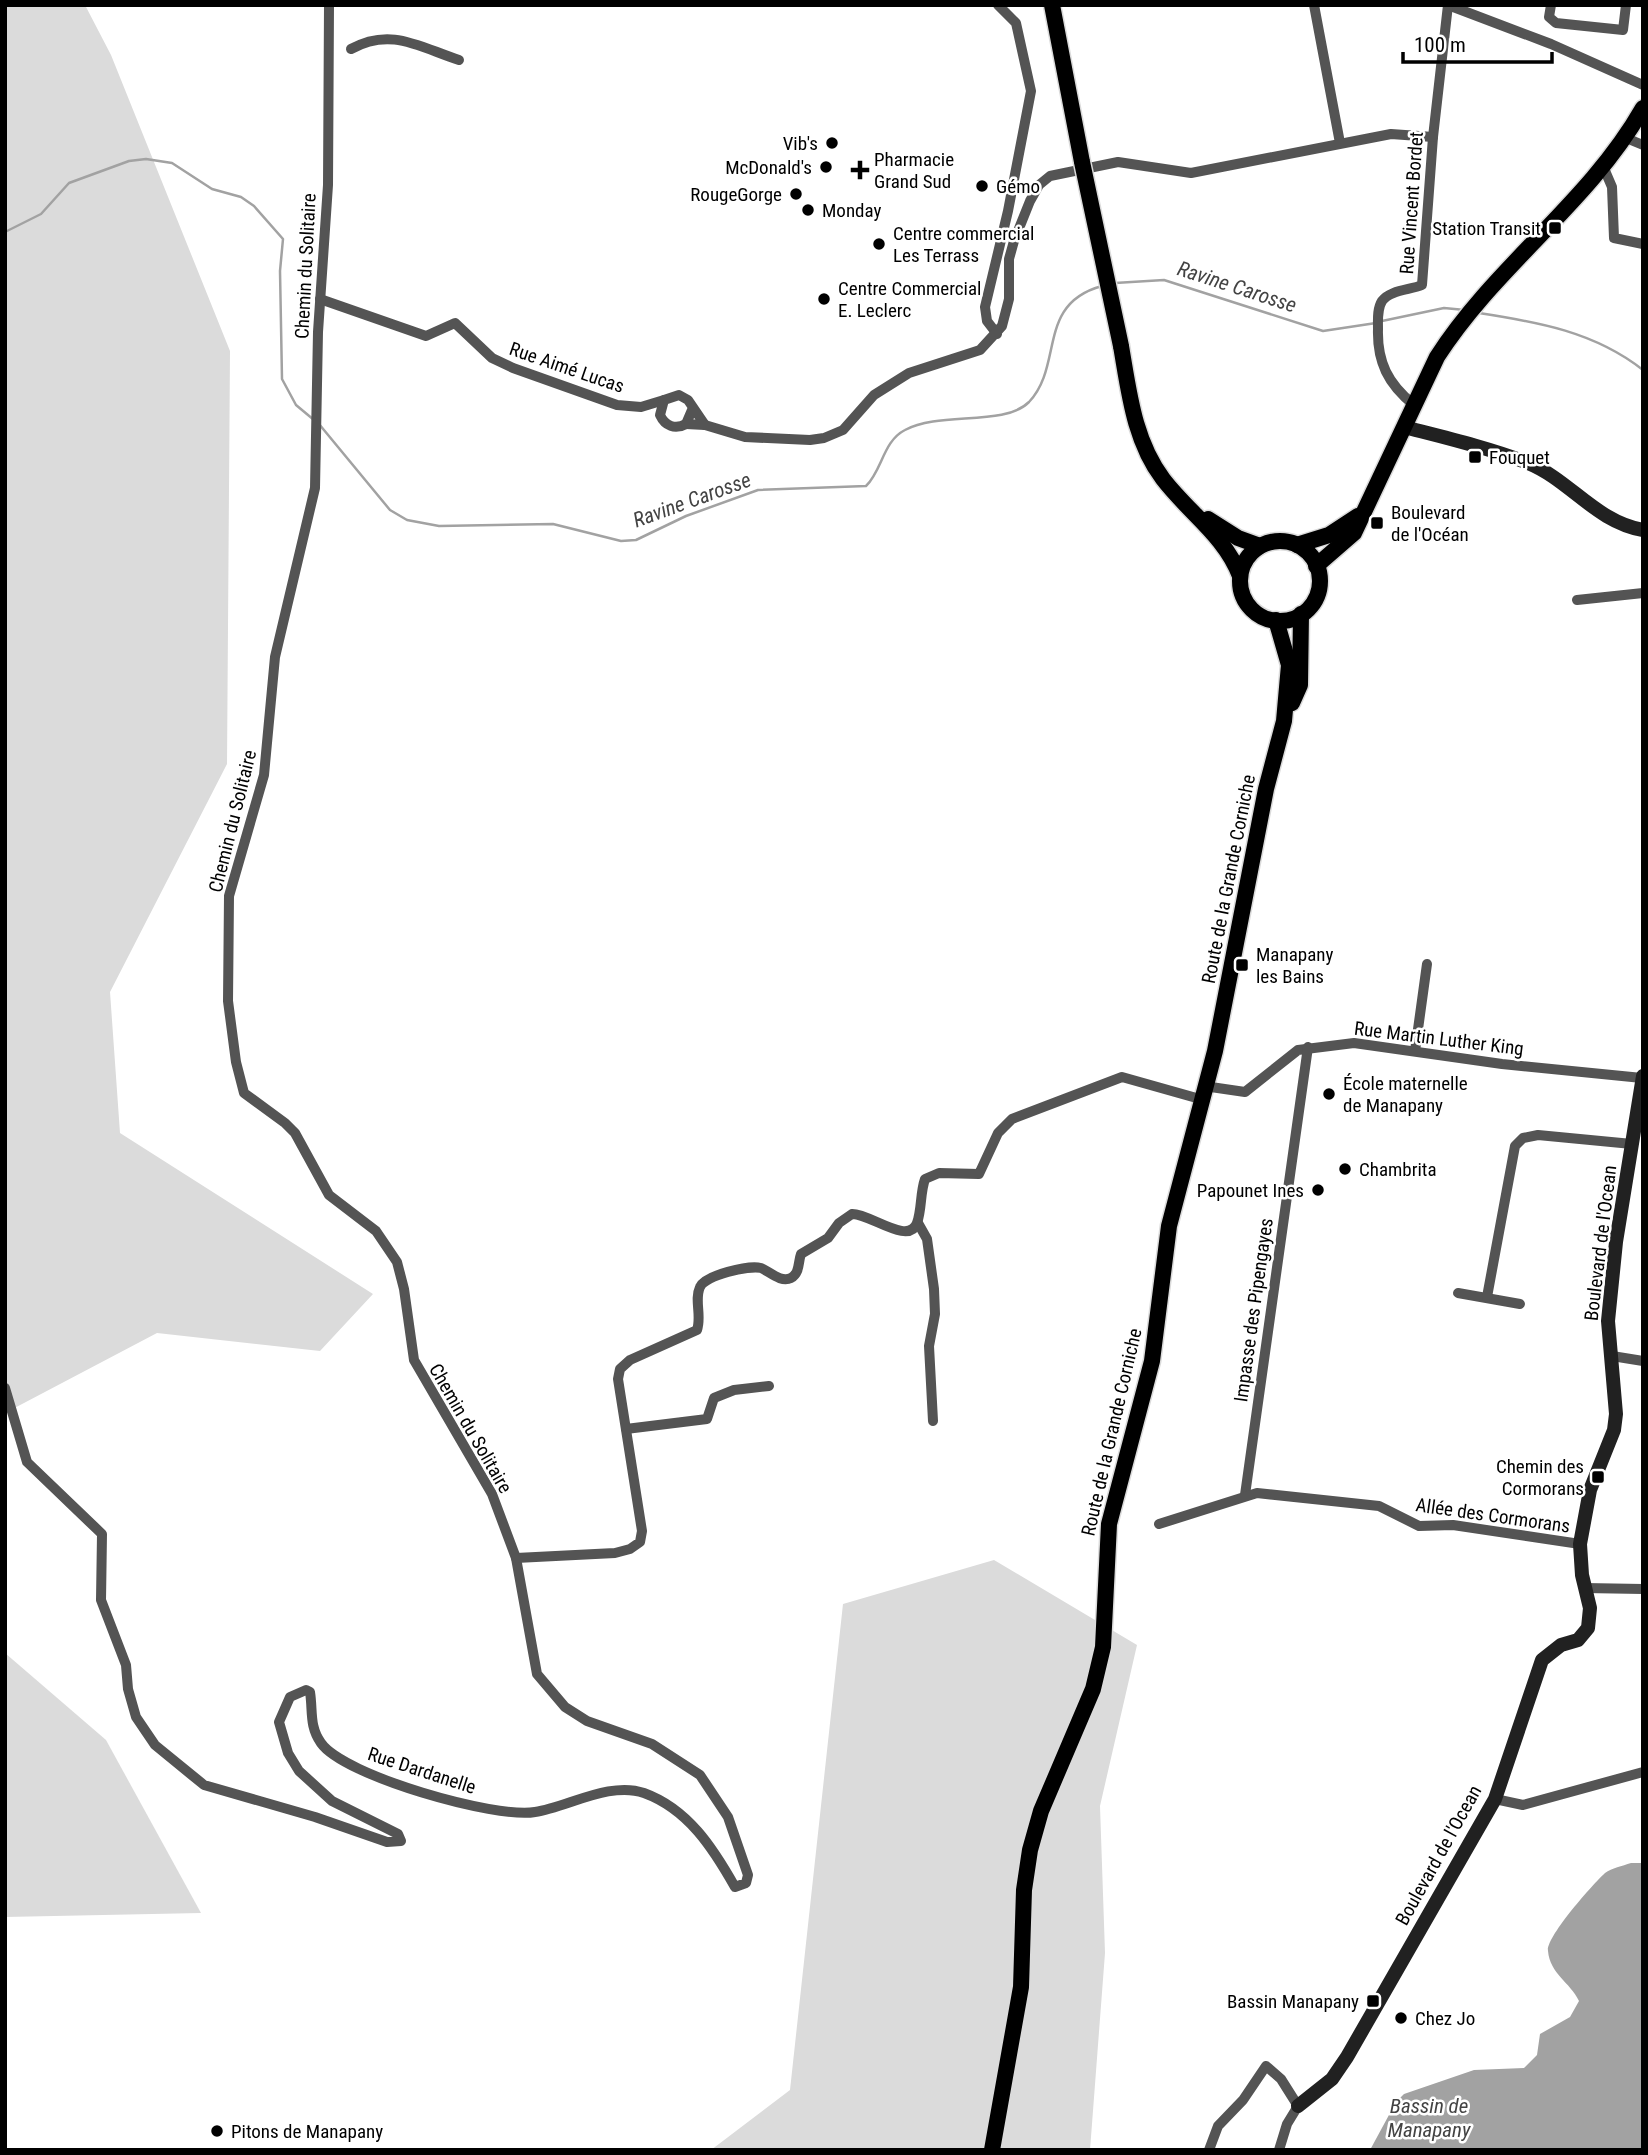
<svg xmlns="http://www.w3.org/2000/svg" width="1648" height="2155" font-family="'Roboto Condensed',sans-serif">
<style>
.green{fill:#dbdbdb}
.water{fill:#a2a2a2}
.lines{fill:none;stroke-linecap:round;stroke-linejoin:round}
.stream{stroke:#a2a2a2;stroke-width:2.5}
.primary-casing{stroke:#dbdbdb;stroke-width:19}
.street{stroke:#545454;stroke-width:10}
.secondary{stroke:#212121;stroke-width:14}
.primary{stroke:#000;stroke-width:16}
.primary-bridge-casing{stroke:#dbdbdb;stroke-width:19;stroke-linecap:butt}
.primary-bridge{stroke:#000;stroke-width:16}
.poi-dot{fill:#000;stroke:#fff;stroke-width:2.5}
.labels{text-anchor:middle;stroke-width:5;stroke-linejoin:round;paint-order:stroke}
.poi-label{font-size:19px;fill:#000;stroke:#fff;text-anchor:start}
.street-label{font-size:19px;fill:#000;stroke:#fff}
.water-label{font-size:21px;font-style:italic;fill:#434343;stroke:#fff}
</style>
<rect width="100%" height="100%" fill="#fff"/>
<!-- green -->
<g class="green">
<polygon points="5,5 85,5 111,55 230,351 227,764 110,992 120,1133 373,1294 320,1351 157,1333 5,1413"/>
<polygon points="994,1560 1137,1645 1100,1806 1105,1953 1090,2150 711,2150 790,2090 843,1604"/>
<polygon points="5,1653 106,1740 201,1913 5,1917"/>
</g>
<!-- water -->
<path class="water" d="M1631 1863H1643V2150H1370L1396 2102 1404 2094 1474 2070 1524 2068 1537 2055 1540 2034 1570 2017 1579 2001C1570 1982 1550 1974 1548 1951 1546 1937 1593 1884 1605 1873 1612 1868 1622 1866 1631 1863Z"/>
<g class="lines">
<!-- stream -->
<g class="stream">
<polyline points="5,232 41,214 69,183 129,161 146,159 172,163 212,189 241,197 254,206 283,239 280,271 282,379 296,405 314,420"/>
<polyline points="1115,283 1164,280 1323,331 1376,323"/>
<path d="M1479 313C1538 322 1595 332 1643 370"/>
<polyline points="1382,321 1444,308 1465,310"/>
<path d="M319 424 390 510 407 520 439 526 553 524 621 541 636 540 686 516 758 490 866 486C882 471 883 441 905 430 940 411 1004 427 1029 402 1064 365 1036 304 1102 286"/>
</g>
<!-- primary casing -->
<g class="primary-casing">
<g id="primary">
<polyline points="1052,5 1082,162"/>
<path d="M1121 346C1129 392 1134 441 1163 479 1189 513 1225 536 1240 576"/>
<polyline points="1208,519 1238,538 1260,546"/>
<circle cx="1280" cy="581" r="40"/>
<polyline points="1297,545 1329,535 1358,516"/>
<path d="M1316 566 1354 533 1437 357C1496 265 1589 203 1643 108"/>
<polyline points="1292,703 1300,685 1301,614"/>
<polyline points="992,2150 1021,1987 1024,1890 1030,1850 1041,1811 1093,1689 1103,1647 1109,1524 1152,1361 1169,1226 1215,1051 1266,789 1284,721 1289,665 1276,620"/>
</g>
</g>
<!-- street -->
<g class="street">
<polyline points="1314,5 1340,143"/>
<polyline points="1448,5 1551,44 1643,85"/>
<polyline points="1551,5 1549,17 1556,23 1623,30 1626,5"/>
<path d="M351 49C391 27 419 47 459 60"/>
<polyline points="1626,138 1643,145"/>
<polyline points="1603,166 1612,187 1614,238 1643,244"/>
<polyline points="320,299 426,336 455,323 492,358 513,368 617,405 641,407 664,400"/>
<polyline points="997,334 987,321 985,307 1008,211 1031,91 1016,23 998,5"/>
<path d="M1414 405C1388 384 1377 362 1378 329 1378 320 1377 309 1382 301 1390 290 1410 290 1422 285L1433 137 1448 5"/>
<path d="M692 410 686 424C675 430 665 426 660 415L664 400 679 395 688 400 705 425"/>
<polyline points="686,424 705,425 745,437 810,440 824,438 843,430 874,395 909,373 980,350 1002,326 1009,299 1009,259 1014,241 1030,201 1039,185 1050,176 1118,162 1191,173 1391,134 1433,137"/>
<polyline points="1577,600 1643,593"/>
<polyline points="1415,1051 1427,964"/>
<polyline points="1204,1086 1245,1092 1298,1050 1354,1043 1502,1064 1642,1078"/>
<polyline points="918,1223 927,1239 934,1289 935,1314 929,1346 933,1421"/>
<polyline points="1458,1293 1520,1304"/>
<polyline points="1487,1297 1515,1146 1523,1138 1538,1135 1632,1144"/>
<polyline points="1612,1356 1643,1361"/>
<path d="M5 1388 27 1462 102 1534 101 1600 126 1665 128 1689 136 1717 155 1745 204 1785 315 1817 387 1842 401 1841 398 1834 332 1801 299 1771 288 1753 279 1722 290 1697 306 1690 310 1692C313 1711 309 1726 321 1743 344 1776 496 1819 535 1812 568 1807 610 1781 644 1793 688 1809 713 1848 735 1887L746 1883 748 1875 728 1817 700 1775 652 1744 587 1721 565 1707 537 1674 516 1558 492 1494 414 1360 404 1289 397 1262 376 1231 329 1195 295 1133 285 1123 244 1093 236 1062 228 1001 229 896 264 775 275 657 315 488 318 332 328 185 329 5"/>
<polyline points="626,1429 707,1419 714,1398 734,1390 769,1386"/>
<polyline points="1245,1495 1308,1047"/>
<polyline points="1159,1524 1257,1493 1379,1506 1419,1526 1453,1525 1580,1544"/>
<path d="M516 1558 615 1553 630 1549 640 1542 642 1531 618 1379 620 1369 630 1360 697 1330C702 1316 694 1300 700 1287 705 1275 749 1265 761 1268 770 1272 781 1283 791 1278 800 1273 798 1262 801 1254L828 1238 839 1223 852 1214C869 1213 909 1246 917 1223 922 1209 920 1193 925 1179L939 1173 979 1174 998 1133 1012 1119 1122 1077 1200 1099"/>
<polyline points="1584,1588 1643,1589"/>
<polyline points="1495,1799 1523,1805 1643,1772"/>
<polyline points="1209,2150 1218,2126 1243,2100 1266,2066 1281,2079 1298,2106 1287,2124 1279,2150"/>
</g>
<!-- secondary -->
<g class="secondary">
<path d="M1404 427C1443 437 1490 448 1528 463 1570 480 1596 522 1643 530"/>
<polyline points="1298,2106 1332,2079 1347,2057 1495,1799 1542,1660 1561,1645 1578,1640 1588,1628 1590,1608 1582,1575 1580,1544 1590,1490 1614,1430 1616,1414 1608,1321 1616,1242 1643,1076"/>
</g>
<!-- primary -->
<use href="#primary" class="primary"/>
<!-- primary-bridge casing -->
<g class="primary-bridge-casing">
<polyline id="primary-bridge" points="1082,162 1121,346"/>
</g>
<!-- primary-bridge -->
<use href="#primary-bridge" class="primary-bridge"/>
</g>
<!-- markers -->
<g class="poi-dot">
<circle cx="832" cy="143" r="7"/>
<circle cx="826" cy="167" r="7"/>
<path d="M856.5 159.5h7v7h7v7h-7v7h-7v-7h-7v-7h7z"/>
<circle cx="982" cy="186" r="7"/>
<circle cx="796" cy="194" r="7"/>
<circle cx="808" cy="210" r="7"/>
<rect x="1548" y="221" width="14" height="14" rx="3.5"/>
<circle cx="879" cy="244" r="7"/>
<circle cx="824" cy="299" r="7"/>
<rect x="1468" y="450" width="14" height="14" rx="3.5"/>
<rect x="1370" y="516" width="14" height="14" rx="3.5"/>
<rect x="1235" y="958" width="14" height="14" rx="3.5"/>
<circle cx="1329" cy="1094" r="7"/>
<circle cx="1345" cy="1169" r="7"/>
<circle cx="1318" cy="1190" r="7"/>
<rect x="1591" y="1470" width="14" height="14" rx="3.5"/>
<rect x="1366" y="1994" width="14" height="14" rx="3.5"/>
<circle cx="1401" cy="2018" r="7"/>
<circle cx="217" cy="2131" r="7"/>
</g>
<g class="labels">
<!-- poi labels -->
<g class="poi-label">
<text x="818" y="150" text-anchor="end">Vib's</text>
<text x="874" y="166">Pharmacie<tspan x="874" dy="22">Grand Sud</tspan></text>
<text x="812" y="174" text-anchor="end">McDonald's</text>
<text x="996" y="193">Gémo</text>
<text x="782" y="201" text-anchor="end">RougeGorge</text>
<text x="822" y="217">Monday</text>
<text x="1541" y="235" text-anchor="end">Station Transit</text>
<text x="893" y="240">Centre commercial<tspan x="893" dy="22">Les Terrass</tspan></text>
<text x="838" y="295">Centre Commercial<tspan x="838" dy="22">E. Leclerc</tspan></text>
<text x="1489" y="464">Fouquet</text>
<text x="1391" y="519">Boulevard<tspan x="1391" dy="22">de l'Océan</tspan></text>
<text x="1256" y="961">Manapany<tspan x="1256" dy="22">les Bains</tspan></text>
<text x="1343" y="1090">École maternelle<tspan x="1343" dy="22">de Manapany</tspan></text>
<text x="1359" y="1176">Chambrita</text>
<text x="1304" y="1197" text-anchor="end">Papounet Ines</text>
<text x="1584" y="1473" text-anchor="end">Chemin des<tspan x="1584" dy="22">Cormorans</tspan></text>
<text x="1359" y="2008" text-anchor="end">Bassin Manapany</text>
<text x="1415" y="2025">Chez Jo</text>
<text x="231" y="2138">Pitons de Manapany</text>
</g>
<!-- street labels -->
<g class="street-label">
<text transform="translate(1411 203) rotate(-86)" y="7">Rue Vincent Bordet</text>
<text transform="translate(305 266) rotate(-87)" y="7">Chemin du Solitaire</text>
<text transform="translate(567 367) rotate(19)" y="7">Rue Aimé Lucas</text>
<text transform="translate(232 821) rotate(-76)" y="7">Chemin du Solitaire</text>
<text transform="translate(1228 879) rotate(-79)" y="7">Route de la Grande Corniche</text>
<text transform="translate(1439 1038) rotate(7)" y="7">Rue Martin Luther King</text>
<text transform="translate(1600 1243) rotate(-83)" y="7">Boulevard de l'Ocean</text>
<text transform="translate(1253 1310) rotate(-82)" y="7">Impasse des Pipengayes</text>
<text transform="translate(471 1428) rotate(60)" y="7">Chemin du Solitaire</text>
<text transform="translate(1111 1432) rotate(-77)" y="7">Route de la Grande Corniche</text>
<text transform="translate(1493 1515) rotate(8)" y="7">Allée des Cormorans</text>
<text transform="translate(422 1770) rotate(18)" y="7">Rue Dardanelle</text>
<text transform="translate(1438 1855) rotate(-61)" y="7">Boulevard de l'Ocean</text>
</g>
<!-- water labels -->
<g class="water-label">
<text transform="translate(1237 287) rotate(18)" y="7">Ravine Carosse</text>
<text transform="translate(692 500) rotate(-20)" y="7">Ravine Carosse</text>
<text x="1429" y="2113">Bassin de<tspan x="1429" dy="24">Manapany</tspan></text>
</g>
</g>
<!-- border -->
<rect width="1648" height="2155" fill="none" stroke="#000000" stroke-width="14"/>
<!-- scale -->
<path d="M1403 52v10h149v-10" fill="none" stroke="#000000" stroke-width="3.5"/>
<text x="1414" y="52" font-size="21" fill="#000000" stroke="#ffffff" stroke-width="5" paint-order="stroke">100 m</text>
</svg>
